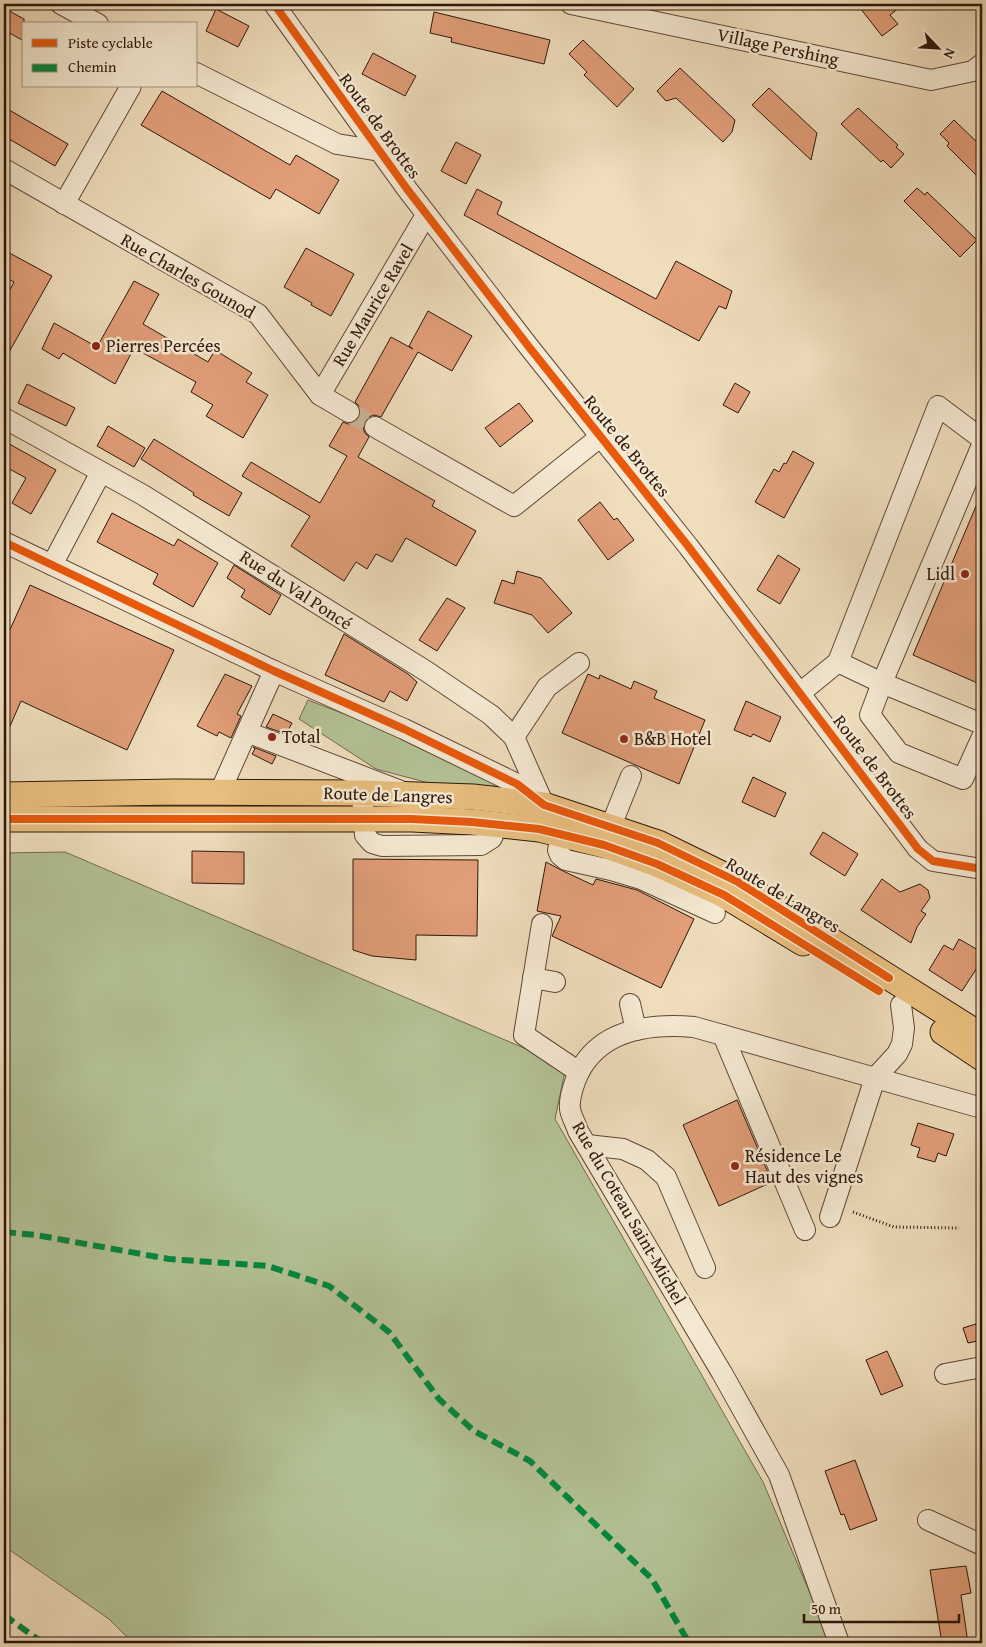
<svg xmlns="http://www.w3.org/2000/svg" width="986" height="1647" font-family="'Gentium Book Plus',serif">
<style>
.green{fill:#b3c295;stroke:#706c50}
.building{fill:#e19e79;stroke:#2d170a}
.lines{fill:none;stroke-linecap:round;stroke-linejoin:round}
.minor-tunnel{stroke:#c8b598;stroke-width:20;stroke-dasharray:20 10;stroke-linecap:butt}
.minor-casing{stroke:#5e4836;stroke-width:22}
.major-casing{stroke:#2d170a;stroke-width:27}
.path{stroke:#2d170a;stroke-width:3;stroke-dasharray:1 2.5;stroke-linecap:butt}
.minor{stroke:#f5e9d3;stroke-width:20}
.major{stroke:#e8be7e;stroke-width:25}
.quiet{stroke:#00873e;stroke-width:6;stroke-dasharray:12 6;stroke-linecap:butt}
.cycleway-casing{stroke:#f5e9d3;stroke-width:11}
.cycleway{stroke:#e8590c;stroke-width:8}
.poi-dot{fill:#8f2418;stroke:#f5e9d3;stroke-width:2}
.labels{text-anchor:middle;stroke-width:5;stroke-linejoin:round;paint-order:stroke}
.street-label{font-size:18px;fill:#2d170a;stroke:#f5e9d3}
.poi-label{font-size:18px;fill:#2d170a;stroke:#f5e9d3;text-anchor:start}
</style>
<rect width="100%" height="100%" fill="#efddbc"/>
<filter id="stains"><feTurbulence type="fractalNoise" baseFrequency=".004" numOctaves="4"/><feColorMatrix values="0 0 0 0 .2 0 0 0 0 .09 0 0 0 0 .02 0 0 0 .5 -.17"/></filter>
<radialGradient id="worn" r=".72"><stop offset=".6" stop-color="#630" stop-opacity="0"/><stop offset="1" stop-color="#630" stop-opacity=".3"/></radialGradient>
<!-- green -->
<g class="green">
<polygon points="308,700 427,746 500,783 496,792 440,786 376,769 299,719"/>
<polygon points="65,852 566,1066 555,1119 763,1482 831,1643 133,1643 109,1619 4,1546 4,853"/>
</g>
<!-- building -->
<g class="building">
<polygon points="857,4 904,4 890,15 898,24 882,36"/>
<polygon points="4,8 24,19 24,41 4,30"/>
<polygon points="216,9 249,26 238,47 206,31"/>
<polygon points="434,12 550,40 544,64 451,42 452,38 430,33"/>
<polygon points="583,40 634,89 617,107 584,75 587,72 569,54"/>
<polygon points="373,53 416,76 405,96 362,74"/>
<polygon points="680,68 735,120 732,132 723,142 676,98 666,101 657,91"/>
<polygon points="769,88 817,133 811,160 752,105"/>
<polygon points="162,91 290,165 296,155 339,180 319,214 276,189 270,199 141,125"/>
<polygon points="4,107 68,144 55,166 4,136"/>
<polygon points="858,108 898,145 896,147 904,154 891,168 883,160 881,162 841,124"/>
<polygon points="954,120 982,147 982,181 947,146 949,143 940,134"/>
<polygon points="456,142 481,155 466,184 441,171"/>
<polygon points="917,188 925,195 927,192 977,240 960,257 904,201"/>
<polygon points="477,189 502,202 497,214 656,299 676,261 732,291 726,309 719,306 699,341 464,215"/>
<polygon points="306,248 354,274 331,316 311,305 312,303 284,287"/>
<polygon points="4,250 52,276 4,361 4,301 14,282 4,277"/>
<polygon points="134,281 159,294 143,324 208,362 215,350 252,373 246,382 268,395 243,438 206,416 213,405 191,392 196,382 134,348 115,384 63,353 59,359 42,349 54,323 97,347"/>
<polygon points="428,311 472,336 452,371 418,352 381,417 374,415 369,417 365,421 363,428 365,433 369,437 358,457 435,501 432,506 476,531 456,566 406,538 392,562 376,554 367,569 356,562 344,581 291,546 310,516 242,476 251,462 320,503 347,456 329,446 343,422 348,424 354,423 359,418 361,413 360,407 355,402 391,337 413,349 409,346"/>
<polygon points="735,383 750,392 738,413 723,405"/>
<polygon points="27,384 75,408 66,426 18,403"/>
<polygon points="519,403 533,421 500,447 485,428"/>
<polygon points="108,426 145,448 134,467 97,446"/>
<polygon points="154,439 242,493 229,516 193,495 194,493 141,459"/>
<polygon points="4,441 56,470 31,514 12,503 26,478 4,466"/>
<polygon points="793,451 814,463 784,518 755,502 774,469 779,472 784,463 786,464"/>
<polygon points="982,492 982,685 913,655"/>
<polygon points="600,502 614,520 617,518 634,540 608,560 578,520"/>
<polygon points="112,513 174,546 178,539 218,563 193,607 153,584 158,574 97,542"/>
<polygon points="778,555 800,569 780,604 757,590"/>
<polygon points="234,565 281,595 270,615 241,597 245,590 227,578"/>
<polygon points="517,571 541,578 572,613 548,633 532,615 494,603 502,580 514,584"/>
<polygon points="30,585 174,650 127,750 21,701 4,740 4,643"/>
<polygon points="447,598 465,608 437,651 419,640"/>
<polygon points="344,634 408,674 417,682 407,701 390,691 384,702 325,675"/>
<polygon points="225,674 252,686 237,714 241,716 231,738 219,732 217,736 197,726"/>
<polygon points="588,674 599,679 600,675 631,689 634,681 657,691 654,698 705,720 679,784 562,733"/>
<polygon points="746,701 781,717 770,742 753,734 751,737 734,730"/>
<polygon points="273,714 292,723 286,734 266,727"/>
<polygon points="253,747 276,756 272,764 252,754 255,749"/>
<polygon points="753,777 786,793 775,817 742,802"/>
<polygon points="823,832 858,854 845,876 810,854"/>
<polygon points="192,851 244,852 244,884 192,883"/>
<polygon points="353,859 478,860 477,936 416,935 416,960 372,956 353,950"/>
<polygon points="546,862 563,871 593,885 596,879 637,890 694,919 661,988 552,936 561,916 537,911"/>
<polygon points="882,879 900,892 920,884 928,890 930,898 921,911 926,914 917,927 911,943 861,910"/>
<polygon points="959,939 978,950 982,956 982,960 962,991 929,970 944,945 953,950"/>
<polygon points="737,1100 772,1182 719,1206 683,1125"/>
<polygon points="918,1123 954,1134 946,1156 938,1153 935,1162 917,1157 920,1148 911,1145"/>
<polygon points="979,1323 982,1340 968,1343 963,1328"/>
<polygon points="887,1351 903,1386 881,1395 866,1360"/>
<polygon points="855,1460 877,1520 850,1530 844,1514 841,1515 825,1471"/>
<polygon points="966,1566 971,1593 961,1595 968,1643 942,1643 930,1570"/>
</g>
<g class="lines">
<!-- minor-tunnel -->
<polyline class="minor-tunnel" points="349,412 375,427"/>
<!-- minor casing -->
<g class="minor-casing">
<g id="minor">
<polyline points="61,4 98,24"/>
<polyline points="274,4 407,189 529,347 688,546 918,849 933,861 982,869"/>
<polyline points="571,4 931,80 973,71 982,64"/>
<polyline points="196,73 337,144 380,151"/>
<polyline points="4,169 258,314 320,395 349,412"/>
<polyline points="64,204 131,86"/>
<polyline points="320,395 426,215"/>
<polyline points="4,418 143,495 426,671 491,715 514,737 544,805"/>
<polyline points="375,427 514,506 600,437"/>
<polyline points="982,445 882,683 870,715 899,753 963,779 982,737"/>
<polyline points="4,542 274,671 404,729 517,784 543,804"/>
<polyline points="52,565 101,472"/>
<polyline points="838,662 882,683 982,724"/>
<polyline points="800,693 838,662 938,406 982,439"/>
<polyline points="247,732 401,791"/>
<polyline points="514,737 547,687 579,663"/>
<polyline points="220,792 274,671"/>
<polyline points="362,793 365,835 372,843 382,846 481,845 492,838 497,824"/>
<polyline points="565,821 558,850 560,855 566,860 611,870 641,879 715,913"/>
<polyline points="605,841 631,776"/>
<polyline points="542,924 524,1035 579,1072"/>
<polyline points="533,978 555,982"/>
<polyline points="630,1004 636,1030"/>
<polyline points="723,1035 805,1230"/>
<polyline points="587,1145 623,1149 647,1160 666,1177 705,1268"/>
<polyline points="830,1217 875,1078 897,1054 902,1044 904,1028 901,1005"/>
<polyline points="945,1374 982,1367"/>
<polyline points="928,1520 982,1545"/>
<path d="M839 1643 779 1475 722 1373 578 1131C576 1124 571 1116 570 1109 569 1101 573 1087 576 1079 596 1030 647 1023 694 1027L982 1108"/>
</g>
</g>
<!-- major casing -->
<g class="major-casing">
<g id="major">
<polyline points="4,795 174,792 362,793 473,797 544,805 658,843 738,882 982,1036"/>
<polyline points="4,819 412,819 472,822 539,829 604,845 657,864 724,895 803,943"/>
<polyline points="943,1032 982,1058"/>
</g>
</g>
<!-- path -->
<polyline class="path" points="853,1212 894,1227 959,1228"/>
<!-- minor -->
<use href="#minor" class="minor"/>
<!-- major -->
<use href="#major" class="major"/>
<!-- quiet -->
<g class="quiet">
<polyline points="4,1232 36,1235 169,1259 268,1266 329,1286 389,1332 439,1399 474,1431 530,1461 652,1579 689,1643"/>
<polyline points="4,1615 43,1643"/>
</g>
<!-- cycleway casing -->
<g class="cycleway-casing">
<g id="cycleway">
<polyline points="274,4 407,189 529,347 688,546 918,849 933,861 982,869"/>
<polyline points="4,542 274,671 404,729 517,784 544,805 658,843 738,882 889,978"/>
<polyline points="4,819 412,819 472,822 539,829 604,845 657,864 724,895 879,991"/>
</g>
</g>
<!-- cycleway -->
<use href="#cycleway" class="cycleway"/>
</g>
<!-- markers -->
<g class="poi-dot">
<circle cx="96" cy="346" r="5"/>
<circle cx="965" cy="574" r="5"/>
<circle cx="272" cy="737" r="5"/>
<circle cx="624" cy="739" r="5"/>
<circle cx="735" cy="1166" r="5"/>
</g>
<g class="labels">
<!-- street labels -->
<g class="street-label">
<text transform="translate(778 47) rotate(12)" y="6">Village Pershing</text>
<text transform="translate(380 126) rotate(54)" y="6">Route de Brottes</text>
<text transform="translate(188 276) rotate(30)" y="6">Rue Charles Gounod</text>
<text transform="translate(373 305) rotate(-59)" y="6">Rue Maurice Ravel</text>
<text transform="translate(627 446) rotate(51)" y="6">Route de Brottes</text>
<text transform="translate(296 590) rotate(33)" y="6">Rue du Val Poncé</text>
<text transform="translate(875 767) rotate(53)" y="6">Route de Brottes</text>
<text transform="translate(388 795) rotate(2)" y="6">Route de Langres</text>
<text transform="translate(783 895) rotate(31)" y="6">Route de Langres</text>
<text transform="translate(629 1213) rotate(60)" y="6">Rue du Coteau Saint-Michel</text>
</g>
<!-- poi labels -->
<g class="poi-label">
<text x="106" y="352">Pierres Percées</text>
<text x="955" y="580" text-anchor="end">Lidl</text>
<text x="282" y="743">Total</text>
<text x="634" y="745">B&amp;B Hotel</text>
<text x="745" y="1162">Résidence Le<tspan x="745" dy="21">Haut des vignes</tspan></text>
</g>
</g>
<!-- margin -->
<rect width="986" height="1647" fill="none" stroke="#efddbc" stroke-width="20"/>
<rect x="5" y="5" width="976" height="1637" fill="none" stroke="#2d170a" stroke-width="2.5"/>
<rect x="10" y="10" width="966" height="1627" fill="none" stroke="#2d170a"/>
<!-- legend -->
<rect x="22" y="22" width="175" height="65" fill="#f5e9d3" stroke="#a59583"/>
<rect x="32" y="39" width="25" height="8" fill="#e8590c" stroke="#a59583"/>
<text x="68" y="48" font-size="15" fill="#2d170a">Piste cyclable</text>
<rect x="32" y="64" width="25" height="8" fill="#00873e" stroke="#a59583"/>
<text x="68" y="72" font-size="15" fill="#2d170a">Chemin</text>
<!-- north arrow -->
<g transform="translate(938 48) rotate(115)" stroke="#f5e9d3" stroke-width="4" paint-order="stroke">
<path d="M0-4L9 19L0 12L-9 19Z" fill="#2d170a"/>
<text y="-8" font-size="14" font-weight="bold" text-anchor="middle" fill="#2d170a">N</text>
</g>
<!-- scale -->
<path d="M804 1614v8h155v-8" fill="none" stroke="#2d170a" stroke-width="2.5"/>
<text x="811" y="1614" font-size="15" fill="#2d170a" stroke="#f5e9d3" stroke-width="4" paint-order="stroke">50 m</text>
<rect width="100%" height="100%" filter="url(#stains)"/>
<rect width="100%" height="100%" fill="url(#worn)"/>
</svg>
